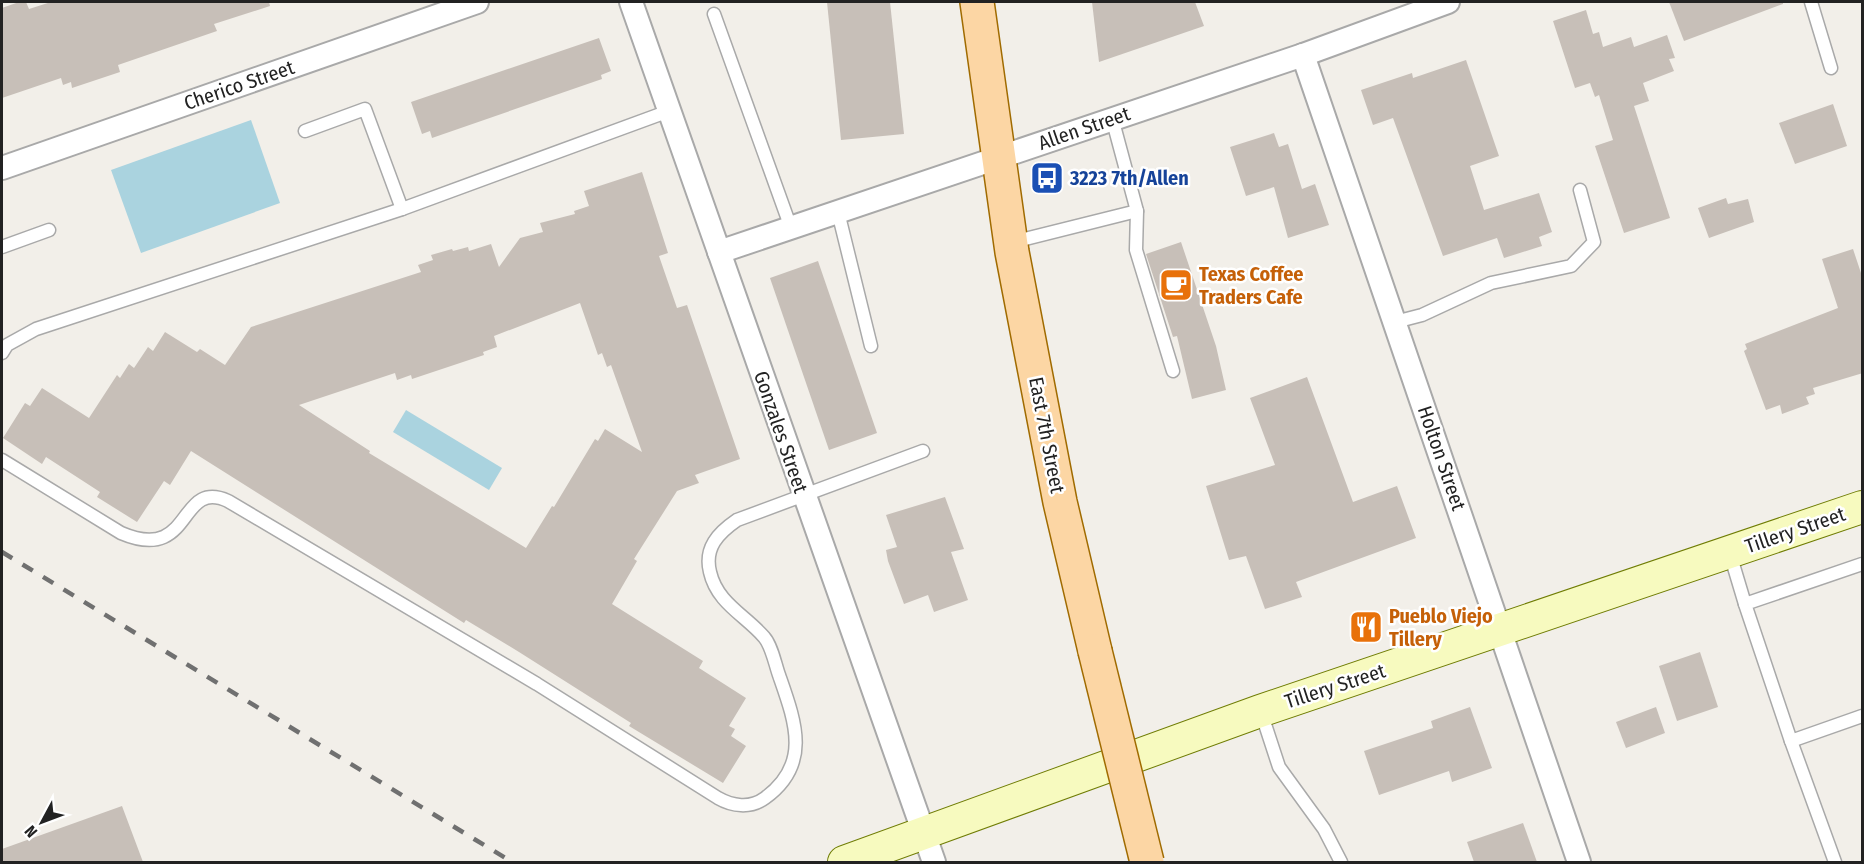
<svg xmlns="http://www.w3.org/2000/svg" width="1864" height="864" font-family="'Fira Sans Condensed',sans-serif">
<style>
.water{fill:#aad3df}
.building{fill:#c7bfb8;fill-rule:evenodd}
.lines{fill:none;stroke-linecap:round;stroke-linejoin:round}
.lane-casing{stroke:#a9a9a9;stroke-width:15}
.street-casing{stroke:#a9a9a9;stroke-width:26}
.secondary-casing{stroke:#707d05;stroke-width:34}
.primary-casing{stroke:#a06b00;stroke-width:36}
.lane{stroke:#fff;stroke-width:12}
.street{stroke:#fff;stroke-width:22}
.secondary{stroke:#f7fabf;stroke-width:32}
.primary{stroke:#fcd6a4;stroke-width:33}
.rail{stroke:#707070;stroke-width:4.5;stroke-dasharray:12 12;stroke-linecap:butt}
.primary-bridge-casing{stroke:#a06b00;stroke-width:36;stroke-linecap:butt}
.primary-bridge{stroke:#fcd6a4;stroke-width:33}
.labels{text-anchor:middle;stroke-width:5;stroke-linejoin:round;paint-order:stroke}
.street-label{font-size:20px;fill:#222;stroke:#fff}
.transit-label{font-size:20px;font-weight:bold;fill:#164399;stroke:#fff;text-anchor:start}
.food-label{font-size:20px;font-weight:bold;fill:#c56008;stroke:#fff;text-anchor:start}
</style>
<rect width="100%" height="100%" fill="#f2efe9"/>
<!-- water -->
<g class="water">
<polygon points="251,120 280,203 141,253 111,170"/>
<polygon points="406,410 502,468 489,490 393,432"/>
</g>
<!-- building -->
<g class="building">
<polygon points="19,2 26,2 29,9 51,2 269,2 270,6 214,24 217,31 118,65 120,72 72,88 71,82 63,85 61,78 2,98 2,8"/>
<polygon points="827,2 890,2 904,134 841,140"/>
<polygon points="1092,2 1195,2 1204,26 1099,62"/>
<polygon points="1669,2 1783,2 1783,4 1684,41"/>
<polygon points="1586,10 1593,34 1599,32 1603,47 1631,37 1634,47 1667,35 1675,58 1669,59 1674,71 1643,83 1649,101 1634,106 1670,218 1624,233 1595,146 1613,140 1599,95 1595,97 1590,83 1575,88 1553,21"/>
<polygon points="599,38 611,71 601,75 602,79 432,138 430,131 422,134 411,102"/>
<polygon points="1466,60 1499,156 1470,166 1484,210 1539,193 1552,232 1539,237 1542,246 1504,258 1497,238 1443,256 1393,118 1373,125 1361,90 1412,73 1413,78"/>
<polygon points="1833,104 1847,146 1795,164 1779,123"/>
<polygon points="1274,133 1279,147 1288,144 1302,189 1315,184 1329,225 1288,238 1274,187 1246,196 1230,147"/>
<path d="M642 172 668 253 659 256 677 308 687 305 740 459 695 475 699 483 677 491 634 559 637 561 612 604 703 661 699 668 746 698 729 726 735 729 731 736 746 746 723 783 629 726 631 723 519 652 466 620 464 623 191 451 170 485 164 481 137 522 97 497 100 492 46 457 42 464 3 438 25 403 30 406 42 388 89 418 117 375 120 378 129 364 134 368 148 347 153 351 165 332 197 352 200 349 225 365 251 327 421 272 418 265 433 260 431 255 452 249 453 251 468 247 469 251 491 244 499 267 520 238 543 232 540 223 575 214 574 211 589 206 584 191ZM580 303 598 355 602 353 607 367 611 365 642 452 605 429 598 441 595 439 554 507 552 506 526 548 369 453 370 451 299 405 395 373 397 380 411 375 412 379 484 355 483 352 497 347 494 336Z"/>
<polygon points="1726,198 1728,204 1748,199 1754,222 1709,238 1698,208"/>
<polygon points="1181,242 1216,346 1226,390 1192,399 1177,336 1173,337 1146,254"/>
<polygon points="1853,249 1863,279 1863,373 1813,388 1815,394 1806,397 1809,404 1782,414 1780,405 1766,410 1744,351 1747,349 1745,344 1838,308 1822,259"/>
<polygon points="818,261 877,433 829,450 770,278"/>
<polygon points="1307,377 1353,502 1397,486 1416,538 1296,582 1302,597 1265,609 1246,556 1229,560 1206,486 1275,465 1250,398"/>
<polygon points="945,497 964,549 951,552 968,600 934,612 928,595 904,604 888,561 886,550 897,547 886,515"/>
<polygon points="1700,652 1718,707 1677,721 1659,666"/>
<polygon points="1470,707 1492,768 1452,782 1449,771 1379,795 1364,751 1433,728 1431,721"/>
<polygon points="1656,707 1665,733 1626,748 1616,722"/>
<polygon points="122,806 143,862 2,862 2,849"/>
<polygon points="1523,823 1537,862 1474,862 1467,842"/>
</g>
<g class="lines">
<!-- lane casing -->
<g class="lane-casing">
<g id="lane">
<polyline points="1811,2 1831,68"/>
<polyline points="714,14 791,228"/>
<polyline points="305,131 365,109 402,209"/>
<polyline points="1137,211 1136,250 1173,371"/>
<polyline points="838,212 871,346"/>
<polyline points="1013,242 1137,211 1112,118"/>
<polyline points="2,247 49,230"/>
<polyline points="1395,322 1422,315 1491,283 1571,266 1594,242 1580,190"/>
<polyline points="2,353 7,345 36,329 402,209 669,111"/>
<path d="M2 460 121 533C194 564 177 478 228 501L537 684 718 798C732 806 750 809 765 798 812 764 795 721 779 675 775 664 772 646 764 637 745 615 717 603 710 572 704 548 718 533 737 520L923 451"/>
<polyline points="1730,554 1745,604"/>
<polyline points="1862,564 1745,604 1791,741 1862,716"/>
<polyline points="1261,712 1279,767 1324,829 1341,862"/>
<polyline points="1791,741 1835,862"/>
</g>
</g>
<!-- street casing -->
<g class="street-casing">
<g id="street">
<polyline points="631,2 934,862"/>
<polyline points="1303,55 1579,862"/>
<polyline points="2,168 477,2"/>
<polyline points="719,252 1303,55 1448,2"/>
</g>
</g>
<!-- secondary casing -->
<g class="secondary-casing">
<polyline id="secondary" points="844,862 1260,711 1862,507"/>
</g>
<!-- primary casing -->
<g class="primary-casing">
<polyline id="primary" points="977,2 1012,252 1060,502 1095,651"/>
</g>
<!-- lane -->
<use href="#lane" class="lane"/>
<!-- street -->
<use href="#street" class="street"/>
<!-- secondary -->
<use href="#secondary" class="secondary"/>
<!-- primary -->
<use href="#primary" class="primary"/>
<!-- rail -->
<polyline class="rail" points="2,552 512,862"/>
<!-- primary-bridge casing -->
<g class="primary-bridge-casing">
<polyline id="primary-bridge" points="1095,651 1147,862"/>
</g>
<!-- primary-bridge -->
<use href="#primary-bridge" class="primary-bridge"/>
</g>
<!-- icons -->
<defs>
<g id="bus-square" transform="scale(1.725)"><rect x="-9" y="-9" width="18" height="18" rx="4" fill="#1a4fb4" stroke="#fff"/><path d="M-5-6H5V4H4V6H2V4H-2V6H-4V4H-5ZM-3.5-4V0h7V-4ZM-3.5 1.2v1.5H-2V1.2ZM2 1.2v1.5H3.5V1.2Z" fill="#fff"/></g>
<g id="cafe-square" transform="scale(1.725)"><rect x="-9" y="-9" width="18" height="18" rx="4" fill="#e8710a" stroke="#fff"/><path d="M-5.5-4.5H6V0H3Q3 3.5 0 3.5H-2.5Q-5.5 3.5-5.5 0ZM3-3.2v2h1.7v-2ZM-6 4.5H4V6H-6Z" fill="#fff"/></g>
<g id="restaurant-square" transform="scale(1.725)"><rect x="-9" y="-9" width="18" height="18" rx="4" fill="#e8710a" stroke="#fff"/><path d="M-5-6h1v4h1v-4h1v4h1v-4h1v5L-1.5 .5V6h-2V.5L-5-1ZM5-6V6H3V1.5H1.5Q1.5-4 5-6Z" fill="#fff"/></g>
</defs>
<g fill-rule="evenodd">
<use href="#bus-square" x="1047" y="178"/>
<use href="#cafe-square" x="1176" y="285"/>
<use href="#restaurant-square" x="1366" y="627"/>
</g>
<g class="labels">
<!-- street labels -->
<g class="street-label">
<text transform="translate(239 85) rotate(-19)" y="7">Cherico Street</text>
<text transform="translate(1084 128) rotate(-19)" y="7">Allen Street</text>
<text transform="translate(781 432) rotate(71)" y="7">Gonzales Street</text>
<text transform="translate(1047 435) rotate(79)" y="7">East 7th Street</text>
<text transform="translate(1442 458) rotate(71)" y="7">Holton Street</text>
<text transform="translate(1795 530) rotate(-19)" y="7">Tillery Street</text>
<text transform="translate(1335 686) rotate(-18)" y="7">Tillery Street</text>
</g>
<!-- transit labels -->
<g class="transit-label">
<text x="1070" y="185">3223 7th/Allen</text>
</g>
<!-- food labels -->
<g class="food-label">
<text x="1199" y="281">Texas Coffee<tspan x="1199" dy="23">Traders Cafe</tspan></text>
<text x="1389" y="623">Pueblo Viejo<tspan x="1389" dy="23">Tillery</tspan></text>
</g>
</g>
<!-- border -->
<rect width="1864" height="864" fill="none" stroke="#222222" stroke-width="6"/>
<!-- north arrow -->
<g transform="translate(42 822) rotate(229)" stroke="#ffffff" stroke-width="4.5" paint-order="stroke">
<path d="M0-4.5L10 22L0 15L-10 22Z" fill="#222222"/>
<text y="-9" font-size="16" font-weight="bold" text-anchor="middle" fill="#222222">N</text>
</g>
</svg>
